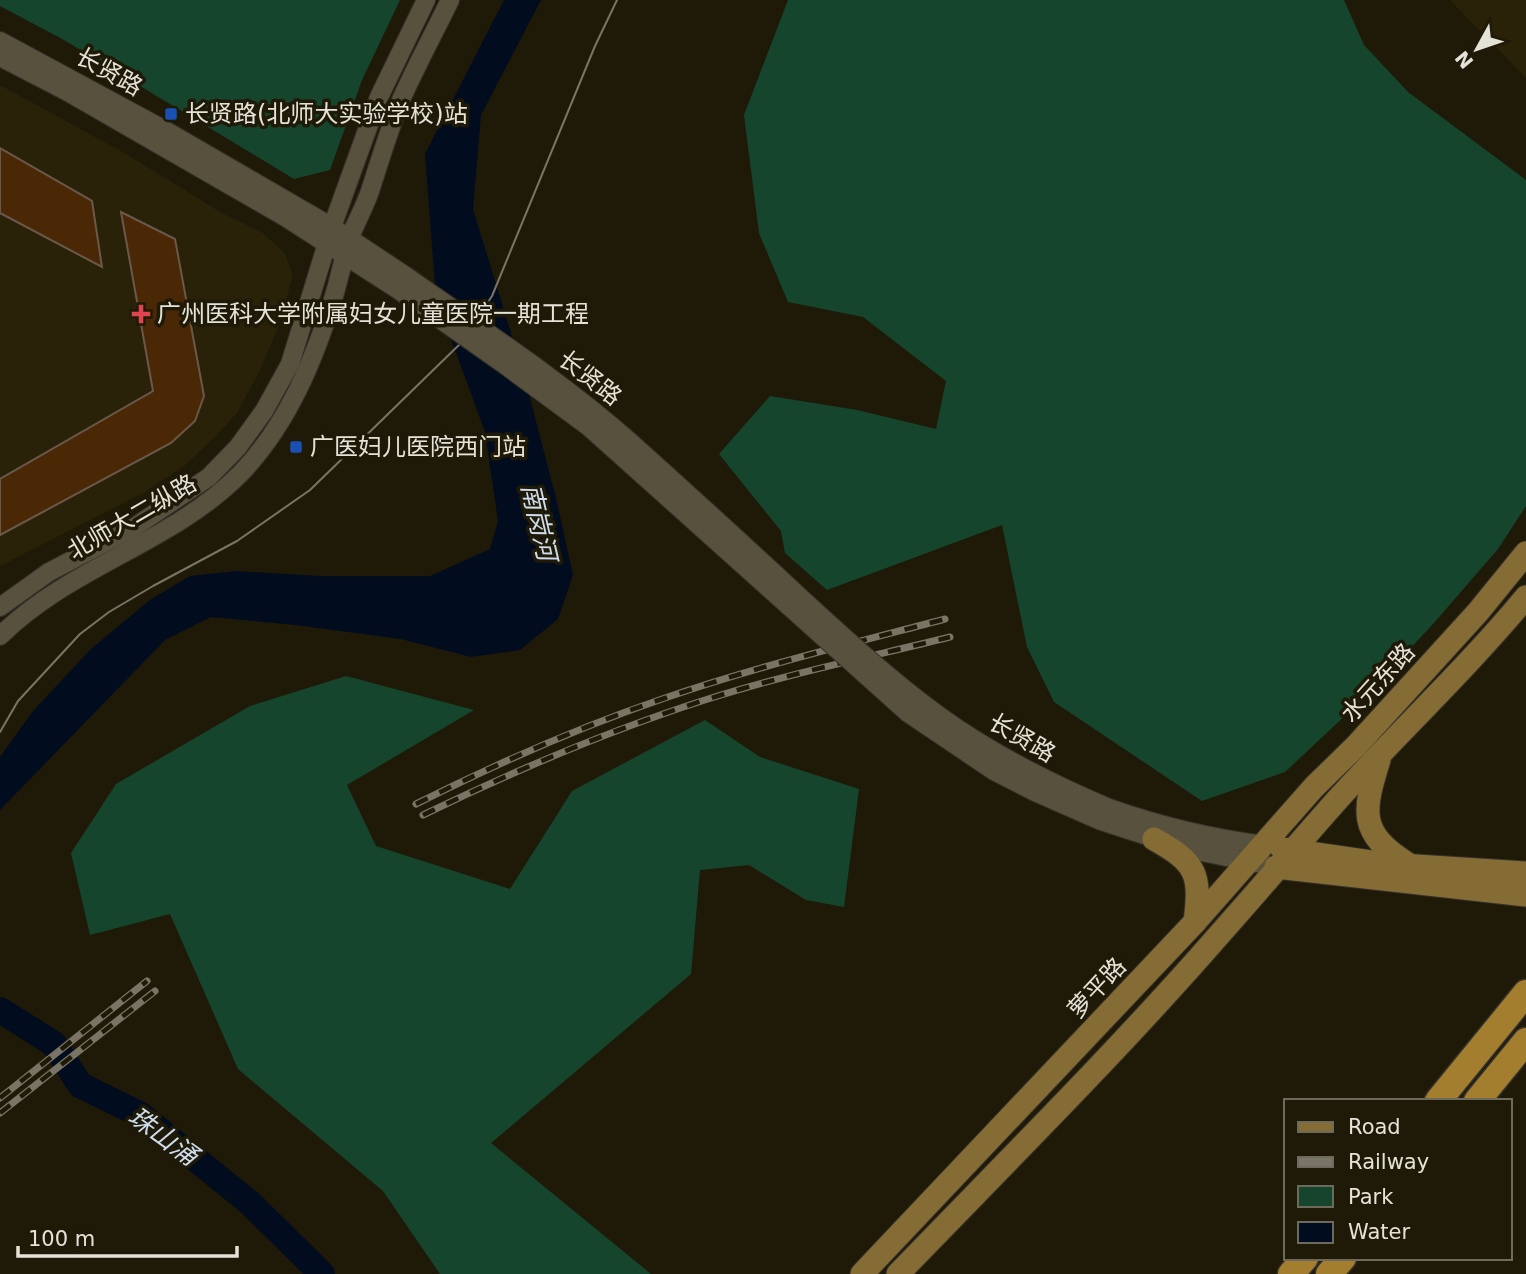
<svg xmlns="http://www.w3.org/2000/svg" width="1526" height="1274" font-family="'DejaVu Sans','Noto Sans SC',sans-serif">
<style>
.built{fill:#292209}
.green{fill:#16452e}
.water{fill:#010c1f}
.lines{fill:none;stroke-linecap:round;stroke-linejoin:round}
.river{stroke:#010c1f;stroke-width:26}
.building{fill:#4a2806;stroke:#6a584b;stroke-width:2}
.minor-casing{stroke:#35312b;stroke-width:20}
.major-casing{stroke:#35312b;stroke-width:25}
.highway-casing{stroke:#35312b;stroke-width:29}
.minor{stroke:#57513e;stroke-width:18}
.major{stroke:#856c35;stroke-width:23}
.highway{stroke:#a37e2f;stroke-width:26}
.tram{stroke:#797466;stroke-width:2}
.rail-casing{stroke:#797466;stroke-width:7}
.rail{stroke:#1f1a08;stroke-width:4.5;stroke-dasharray:13;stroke-linecap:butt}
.minor-bridge-casing{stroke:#35312b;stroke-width:20;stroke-linecap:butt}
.minor-bridge{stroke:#57513e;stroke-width:18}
.transit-dot{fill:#1a4fb4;stroke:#1f1a08;stroke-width:2.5}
.health-dot{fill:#e0444e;stroke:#1f1a08;stroke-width:2.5}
.labels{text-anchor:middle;stroke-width:7;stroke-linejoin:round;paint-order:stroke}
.street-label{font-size:24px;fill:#e5e2d7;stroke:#1f1a08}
.poi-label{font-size:24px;fill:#e5e2d7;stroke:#1f1a08;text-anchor:start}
.water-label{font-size:26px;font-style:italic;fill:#cedcee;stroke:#1f1a08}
</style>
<rect width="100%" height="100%" fill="#1f1a08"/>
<!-- built -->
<g class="built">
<polygon points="1450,0 1526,0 1526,78"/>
<polygon points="0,85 126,154 222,213 263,233 285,254 293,275 278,328 258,374 237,413 216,436 184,466 143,493 0,566"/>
</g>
<!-- green -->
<g class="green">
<polygon points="0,0 400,0 362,80 330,170 294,179 64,40 0,6"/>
<polygon points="788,0 1344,0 1364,45 1408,92 1526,180 1526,506 1498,549 1433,624 1365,697 1285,772 1202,801 1054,702 1027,647 1002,525 827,590 785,553 781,531 719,454 770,396 857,410 936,429 946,381 863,317 788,302 759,233 744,115"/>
<polygon points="346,676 474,710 347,785 376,846 510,889 572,791 705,720 760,757 859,789 844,907 806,900 749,865 700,870 691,974 491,1143 651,1274 440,1274 383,1191 238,1069 170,914 90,935 71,853 116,784 250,706"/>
</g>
<!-- water -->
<polygon class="water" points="504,0 541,0 481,115 473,209 524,375 556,498 573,575 558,619 520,650 471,657 401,639 295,625 211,617 165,640 0,810 0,757 33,711 91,649 150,600 190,576 236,571 321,576 430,576 490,549 498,521 485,432 436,298 425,154"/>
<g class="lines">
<!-- river -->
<polyline class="river" points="0,1010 54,1044 80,1085 141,1115 250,1203 322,1274"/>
</g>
<!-- building -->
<g class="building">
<polygon points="0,148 92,201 102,267 0,213"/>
<polygon points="121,212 175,239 204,396 195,421 171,443 0,535 0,479 153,391"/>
</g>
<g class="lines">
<!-- minor casing -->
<g class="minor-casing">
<g id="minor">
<polyline points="0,41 163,129 332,227 406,276"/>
<polyline points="0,57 66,91 285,217 397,289"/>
<polyline points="0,607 49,572 133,528 209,477 238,447 264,411 290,364 332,227 379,97 426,0"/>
<path d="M0 636C72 565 171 544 241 473 288 424 314 360 334 296 340 276 344 254 351 235 357 220 365 206 370 191 380 160 389 130 401 100 416 66 434 33 450 0"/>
<path d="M1109 808C1160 826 1211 838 1264 845"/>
<polyline points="1101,821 1187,849 1276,867"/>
</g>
</g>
<!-- major casing -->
<g class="major-casing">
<g id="major">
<path d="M1379 760C1363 811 1358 833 1408 864"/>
<path d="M1154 839C1197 863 1201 874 1195 922"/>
<polyline points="1282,849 1385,864 1526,873"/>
<polyline points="1276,867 1526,895"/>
<polyline points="862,1274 1195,922 1314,787 1356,746 1478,612 1526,553"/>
<path d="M898 1274C1006 1162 1117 1052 1219 935 1259 890 1298 844 1338 799 1400 731 1467 668 1526 597"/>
</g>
</g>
<!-- highway casing -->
<g class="highway-casing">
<g id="highway">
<polyline points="1438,1101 1526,993"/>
<polyline points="1477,1101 1526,1041"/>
<polyline points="1291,1274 1305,1258"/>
<polyline points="1329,1274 1343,1258"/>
</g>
</g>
<!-- minor -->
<use href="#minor" class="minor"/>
<!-- major -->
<use href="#major" class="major"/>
<!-- highway -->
<use href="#highway" class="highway"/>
<!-- tram -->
<polyline class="tram" points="0,732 18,701 80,634 109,612 153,586 237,541 310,490 462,342 492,296 595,46 617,0"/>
<!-- rail casing -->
<g class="rail-casing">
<g id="rail">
<path d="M416 804C496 764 577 728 662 699 755 667 850 644 945 619"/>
<path d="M423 815C516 770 610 730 708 699 787 674 869 657 950 637"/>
<polyline points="0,1098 147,981"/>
<polyline points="0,1113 155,991"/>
</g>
</g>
<!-- rail -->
<use href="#rail" class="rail"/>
<!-- minor-bridge casing -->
<g class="minor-bridge-casing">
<g id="minor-bridge">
<path d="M406 276C481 329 559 379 628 440 686 492 743 544 800 597 846 639 891 681 941 717 994 755 1050 783 1109 808"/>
<polyline points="397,289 505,365 589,427 908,713 994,771 1035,792 1101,821"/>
</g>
</g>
<!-- minor-bridge -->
<use href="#minor-bridge" class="minor-bridge"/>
</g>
<!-- markers -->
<g class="transit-dot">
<rect x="164" y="107" width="14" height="14" rx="3.5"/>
<rect x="289" y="440" width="14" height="14" rx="3.5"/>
</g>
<path class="health-dot" d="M137.5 303.5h7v7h7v7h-7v7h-7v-7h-7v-7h7z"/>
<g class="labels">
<!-- street labels -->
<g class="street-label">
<text transform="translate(109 72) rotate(29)" y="8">长贤路</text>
<text transform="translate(590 378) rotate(38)" y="8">长贤路</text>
<text transform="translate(132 517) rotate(-30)" y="8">北师大二纵路</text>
<text transform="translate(1378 683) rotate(-48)" y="8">水元东路</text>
<text transform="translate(1022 738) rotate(30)" y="8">长贤路</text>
<text transform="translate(1097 988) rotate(-47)" y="8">萝平路</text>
</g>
<!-- poi labels -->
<g class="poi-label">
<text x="185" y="122">长贤路(北师大实验学校)站</text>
<text x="157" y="322">广州医科大学附属妇女儿童医院一期工程</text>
<text x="310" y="455">广医妇儿医院西门站</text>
</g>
<!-- water labels -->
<g class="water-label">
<text transform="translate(539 522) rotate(77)" y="9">南岗河</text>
<text transform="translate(163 1136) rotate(36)" y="9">珠山涌</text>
</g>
</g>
<!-- legend -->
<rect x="1284" y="1099" width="228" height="161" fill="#1f1a08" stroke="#6e6a5b" stroke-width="2"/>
<rect x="1298" y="1122" width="35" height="10" fill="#856c35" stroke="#6e6a5b" stroke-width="2"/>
<text x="1348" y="1134" font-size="21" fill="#e5e2d7">Road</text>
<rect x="1298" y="1157" width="35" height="10" fill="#797466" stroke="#6e6a5b" stroke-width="2"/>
<text x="1348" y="1169" font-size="21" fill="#e5e2d7">Railway</text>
<rect x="1298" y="1186" width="35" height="21" fill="#16452e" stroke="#6e6a5b" stroke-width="2"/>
<text x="1348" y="1204" font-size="21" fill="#e5e2d7">Park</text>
<rect x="1298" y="1222" width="35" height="21" fill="#010c1f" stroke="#6e6a5b" stroke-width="2"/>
<text x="1348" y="1239" font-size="21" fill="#e5e2d7">Water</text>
<!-- north arrow -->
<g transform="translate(1477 49) rotate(230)" stroke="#1f1a08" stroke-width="5" paint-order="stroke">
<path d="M0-5L12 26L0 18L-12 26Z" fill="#e5e2d7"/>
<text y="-10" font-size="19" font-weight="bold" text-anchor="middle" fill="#e5e2d7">N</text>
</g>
<!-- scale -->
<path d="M18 1246v10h219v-10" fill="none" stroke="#e5e2d7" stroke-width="3.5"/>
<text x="28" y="1246" font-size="21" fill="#e5e2d7" stroke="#1f1a08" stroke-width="5" paint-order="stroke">100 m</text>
</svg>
